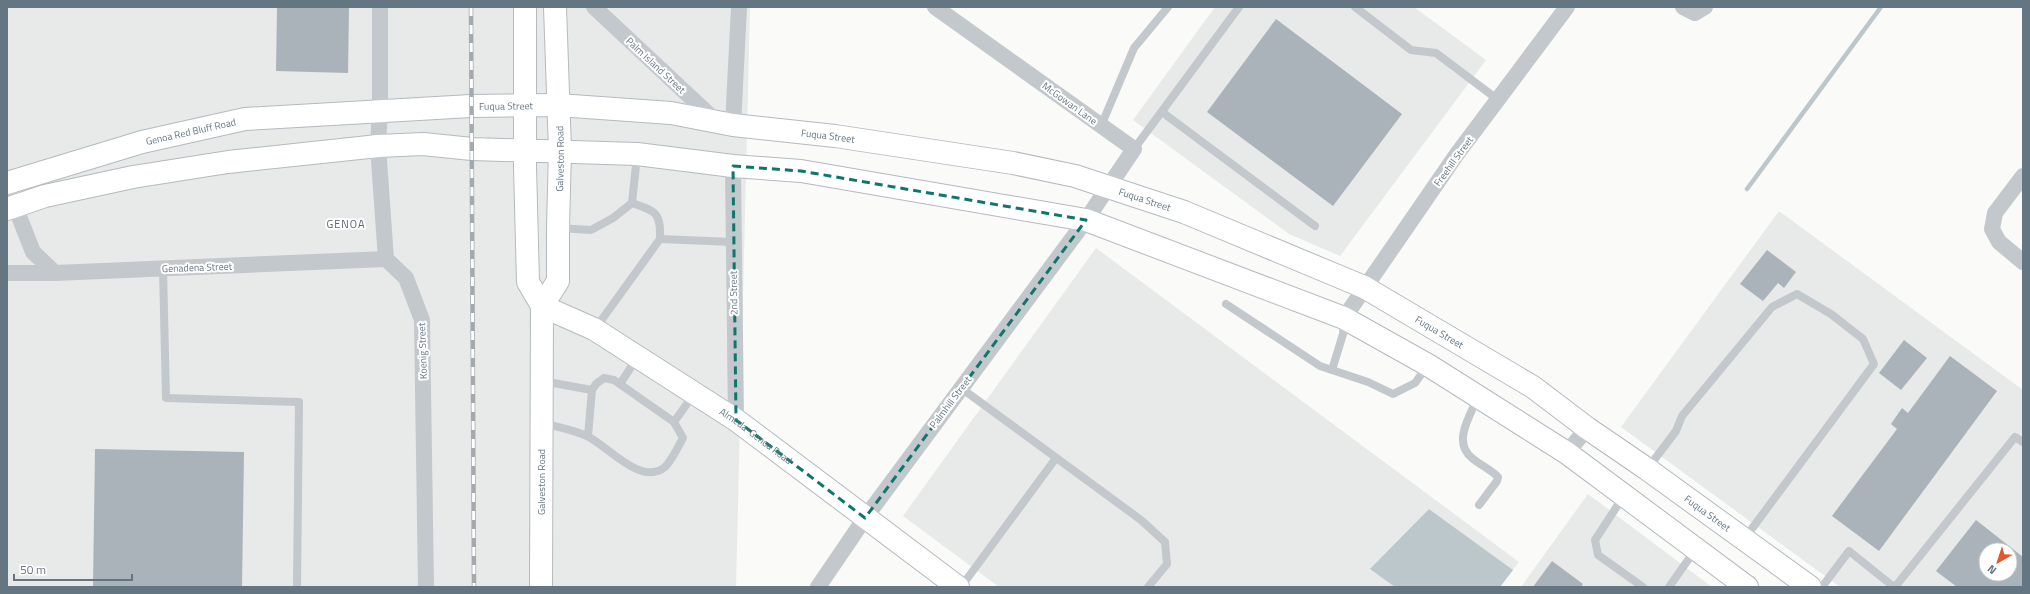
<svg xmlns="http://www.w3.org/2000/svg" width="2030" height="594" font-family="'Titillium Web',sans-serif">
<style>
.built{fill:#e8e9e9;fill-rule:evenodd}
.water{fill:#bbc7cb}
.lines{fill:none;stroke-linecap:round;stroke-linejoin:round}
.stream{stroke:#bbc7cb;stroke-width:4.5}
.building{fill:#aab3b9;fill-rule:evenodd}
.secondary-casing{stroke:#b3babf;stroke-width:24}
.primary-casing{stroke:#b5babe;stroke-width:24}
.lane{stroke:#c3c8cc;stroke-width:8}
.street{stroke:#c3c8cc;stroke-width:16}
.secondary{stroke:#fff;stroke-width:22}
.primary{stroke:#fff;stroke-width:22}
.rail-casing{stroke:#a2aab0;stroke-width:4.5}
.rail{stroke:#fff;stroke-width:3;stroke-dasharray:9;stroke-linecap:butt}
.marked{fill:none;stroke:#0f766e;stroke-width:3;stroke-dasharray:8 5;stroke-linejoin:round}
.labels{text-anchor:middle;stroke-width:4;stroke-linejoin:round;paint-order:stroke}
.street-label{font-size:10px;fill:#657683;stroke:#fff}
.neighbourhood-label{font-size:11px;letter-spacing:1px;fill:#57646e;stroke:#fff}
</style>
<rect width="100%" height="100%" fill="#fafaf8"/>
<!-- built -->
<g class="built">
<polygon points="7,7 750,7 736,587 7,587"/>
<polygon points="1215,7 1414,7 1486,60 1340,256 1289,234 1133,120"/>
<path d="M1779 211 2023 390V587H1840L1621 427ZM1986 550H2010V574H1986Z"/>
<polygon points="1096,248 1519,562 1513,570 1429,509 1371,569 1395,587 999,587 903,516"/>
<polygon points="1588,494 1712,587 1521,587"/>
</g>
<!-- water -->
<polygon class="water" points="1429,509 1513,570 1500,587 1395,587 1370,569"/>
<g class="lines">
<!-- stream -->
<polyline class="stream" points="1747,189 1881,7"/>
</g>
<!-- building -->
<g class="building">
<polygon points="277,7 349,7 348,73 276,71"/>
<polygon points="1276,19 1402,114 1333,206 1207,112"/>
<polygon points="1767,250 1796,272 1784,288 1778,283 1763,301 1740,284"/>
<polygon points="1904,340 1927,358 1901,390 1879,373"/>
<polygon points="1950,356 1997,391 1879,551 1832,516 1897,429 1891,424 1902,408 1908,413"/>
<polygon points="95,449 244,452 242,587 93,587"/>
<path d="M1976 520 2023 557V587H1957L1936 571ZM1986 550H2010V574H1986Z"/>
<polygon points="1552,561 1583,584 1581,587 1533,587"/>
</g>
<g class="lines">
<!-- secondary casing -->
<g class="secondary-casing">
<g id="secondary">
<path id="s1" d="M7 183 142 142 245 119 471 106 558 105 671 113 733 125 835 136 1013 163 1075 176 1184 212 1364 287 1533 387 1587 428 1647 469 1810 587"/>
<polyline points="7,209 45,196 133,177 228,162 378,146 423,144 472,149 637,154 733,166 801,171 1086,220 1344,318 1428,365 1567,453 1747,587"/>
<path id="s2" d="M542 306 594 329 736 420 958 587"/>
</g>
</g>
<!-- primary casing -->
<g class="primary-casing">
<g id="primary">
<polyline points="525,7 525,167 528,282 542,306 541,587"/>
<path id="s3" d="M542 306 558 281V228L560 150 555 7"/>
</g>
</g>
<!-- lane -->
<g class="lane">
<polyline points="1355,7 1411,50 1436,53 1497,99"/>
<polyline points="1162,112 1315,226"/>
<polyline points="1101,126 1134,48 1168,7"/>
<polyline points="1134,149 1239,7"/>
<polyline points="632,203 637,156"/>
<path d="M558 228 591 230 613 218 632 203C656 211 661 213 660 239L595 329"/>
<polyline points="660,239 733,242"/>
<polyline points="163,268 166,398 299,402 297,587"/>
<polyline points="1226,304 1320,366 1368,382 1393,394 1415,383 1428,365"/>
<polyline points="1332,370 1343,334 1344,321"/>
<polyline points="542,381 592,390"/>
<polyline points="620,384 637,358"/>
<polyline points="961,388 1141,520 1165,542 1167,564 1148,587"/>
<path d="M1478 397C1470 416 1452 442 1472 458 1480 465 1490 469 1498 477L1497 481 1479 505"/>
<path d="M543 423C557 427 573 430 587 436 607 445 641 487 665 467 672 460 678 447 683 438L674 422 694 394"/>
<polyline points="588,436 592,390 596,384 604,378 614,380 674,422"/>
<polyline points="1648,468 1676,431 1682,416 1772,307 1797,294 1831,314 1863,339 1874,364 1745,538"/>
<polyline points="1623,497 1595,540 1598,555 1643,587"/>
<polyline points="961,587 1056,458"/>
<polyline points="1669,587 1695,550"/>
<polyline points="1822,587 1849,551 1894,587"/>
<polyline points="1895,587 2015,437 2023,442"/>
</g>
<!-- street -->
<g class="street">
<polyline points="380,7 380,110 378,146 386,259 406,278 422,320 426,587"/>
<polyline points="594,7 717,122"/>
<polyline points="1683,7 1695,13 1705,7"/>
<polyline points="733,125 739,7"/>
<polyline points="733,166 736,420"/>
<polyline points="2023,176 1995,213 1992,229 1999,242 2023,262"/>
<polyline points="7,186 33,252 55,273"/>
<polyline points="7,273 55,273 386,259"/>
<polyline points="1344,318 1457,154 1567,7"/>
<polyline points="1567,453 1587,428"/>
<polyline points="818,587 865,518 1086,220 1134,149 935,7"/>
</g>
<!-- secondary -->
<use href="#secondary" class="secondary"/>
<!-- primary -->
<use href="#primary" class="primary"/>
<!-- rail casing -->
<g class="rail-casing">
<polyline id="rail" points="471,7 474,587"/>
</g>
<!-- rail -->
<use href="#rail" class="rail"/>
</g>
<!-- marked area -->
<path class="marked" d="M733 166 801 171 1086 220 865 518 736 420Z"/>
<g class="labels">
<!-- street labels -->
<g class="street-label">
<text transform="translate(656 65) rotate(43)" y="4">Palm Island Street</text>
<text transform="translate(1070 103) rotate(36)" y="4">McGowan Lane</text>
<text dy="4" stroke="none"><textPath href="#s1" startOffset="508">Fuqua Street</textPath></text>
<text dy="4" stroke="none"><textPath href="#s1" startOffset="191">Genoa Red Bluff Road</textPath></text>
<text dy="4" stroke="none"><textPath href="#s1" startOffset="832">Fuqua Street</textPath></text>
<text dy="4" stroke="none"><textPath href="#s3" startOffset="152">Galveston Road</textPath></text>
<text transform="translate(1453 161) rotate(-54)" y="4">Freehill Street</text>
<text dy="4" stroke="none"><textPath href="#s1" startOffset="1156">Fuqua Street</textPath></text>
<text transform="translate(197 267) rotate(-2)" y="4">Genadena Street</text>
<text transform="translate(733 293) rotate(-91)" y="4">2nd Street</text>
<text dy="4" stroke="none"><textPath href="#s1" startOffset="1480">Fuqua Street</textPath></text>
<text transform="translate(422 351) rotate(-92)" y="4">Koenig Street</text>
<text transform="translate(950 402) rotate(-53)" y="4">Palmhill Street</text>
<text dy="4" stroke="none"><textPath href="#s2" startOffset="251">Almeda-Genoa Road</textPath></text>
<text transform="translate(541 482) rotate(-90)" y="4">Galveston Road</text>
<text dy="4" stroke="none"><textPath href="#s1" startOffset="1804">Fuqua Street</textPath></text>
</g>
<!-- neighbourhood labels -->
<g class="neighbourhood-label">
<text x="346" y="228">GENOA</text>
</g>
</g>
<!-- border -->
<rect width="2030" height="594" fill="none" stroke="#657683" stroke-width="16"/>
<!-- north arrow -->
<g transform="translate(1998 562) rotate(219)"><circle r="19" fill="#ffffff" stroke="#c1c8cd"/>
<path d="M0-3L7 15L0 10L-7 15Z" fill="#e4572e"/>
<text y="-6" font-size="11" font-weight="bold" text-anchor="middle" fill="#657683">N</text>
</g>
<!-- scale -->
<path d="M14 574v6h118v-6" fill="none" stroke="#657683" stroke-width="2"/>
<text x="20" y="574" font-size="12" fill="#657683" stroke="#ffffff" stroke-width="3" paint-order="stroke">50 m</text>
</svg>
